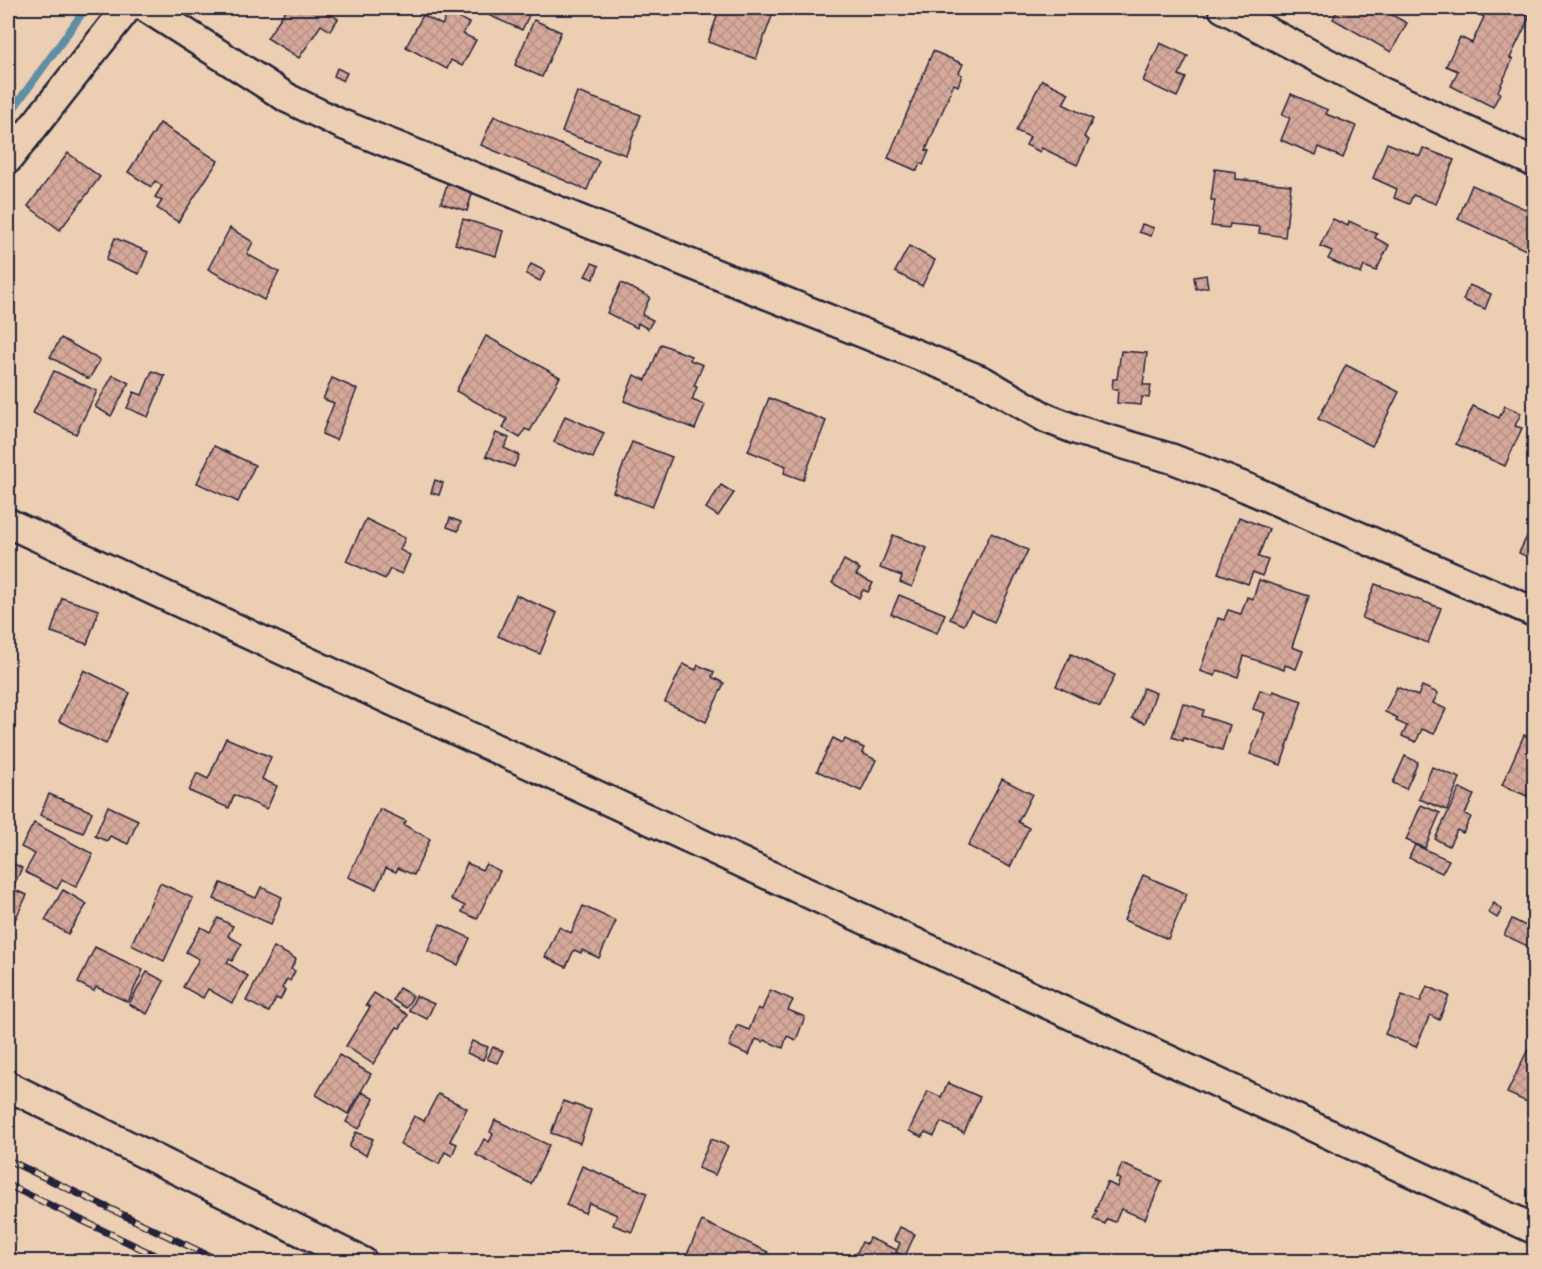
<svg xmlns="http://www.w3.org/2000/svg" width="1542" height="1269" font-family="Mynerve,sans-serif">
<style>
.lines{fill:none;stroke-linecap:round;stroke-linejoin:round}
.stream{stroke:#618ea5;stroke-width:8}
.building{fill:url(#building-cross-hatch);stroke:#22223b;stroke-width:1.5}
.street-casing{stroke:#22223b;stroke-width:33}
.street{stroke:#ecceb2;stroke-width:28}
.rail-casing{stroke:#22223b;stroke-width:7}
.rail{stroke:#ecceb2;stroke-width:4.5;stroke-dasharray:14;stroke-linecap:butt}
</style>
<defs>
<pattern id="building-cross-hatch" width="8" height="8" patternUnits="userSpaceOnUse" patternTransform="scale(1.5)"><rect width="8" height="8" fill="#d6a89a"/><path d="M0 0l8 8M0 8l8-8" fill="none" stroke="#b79086"/></pattern>
</defs>
<rect width="100%" height="100%" fill="#ecceb2"/>
<filter id="ink" filterUnits="userSpaceOnUse"><feTurbulence type="fractalNoise" baseFrequency=".0167" numOctaves="2"/><feDisplacementMap in="SourceGraphic" scale="12" xChannelSelector="R" yChannelSelector="G"/><feConvolveMatrix kernelMatrix="1 2 1 2 8 2 1 2 1" color-interpolation-filters="sRGB"/></filter>
<g filter="url(#ink)">
<g class="lines">
<!-- stream -->
<polyline class="stream" points="8,116 86,8"/>
</g>
<!-- building -->
<g class="building">
<polygon points="287,8 331,8 328,12 338,19 330,31 321,25 299,58 267,38"/>
<polygon points="488,8 529,8 532,9 522,30 486,14"/>
<polygon points="720,8 775,8 756,59 708,42"/>
<polygon points="1339,8 1379,8 1407,23 1391,52 1333,19"/>
<polygon points="1479,8 1513,8 1530,16 1510,58 1513,59 1498,91 1500,93 1493,107 1451,86 1458,71 1446,66 1460,37 1472,43 1484,17 1476,13"/>
<polygon points="448,12 469,23 463,34 476,40 462,66 451,60 447,69 406,47 423,15 442,25"/>
<polygon points="534,20 561,32 542,77 515,65"/>
<polygon points="1160,43 1188,56 1179,75 1186,78 1177,97 1143,81"/>
<polygon points="933,51 963,64 959,73 962,75 958,86 954,84 926,150 929,151 923,165 920,163 917,171 888,158"/>
<polygon points="337,68 347,73 343,81 334,76"/>
<polygon points="1042,80 1069,93 1063,104 1093,119 1084,137 1089,140 1077,165 1042,148 1040,152 1026,145 1030,137 1016,131"/>
<polygon points="577,92 641,115 626,155 562,132"/>
<polygon points="1291,94 1328,110 1326,114 1356,126 1343,158 1319,147 1316,155 1281,140 1290,118 1282,115"/>
<polygon points="494,116 599,161 587,190 481,145"/>
<polygon points="160,123 218,161 178,222 157,208 162,201 155,197 162,186 155,181 151,187 128,172"/>
<polygon points="1387,143 1420,156 1423,148 1454,160 1436,204 1413,195 1409,204 1394,198 1397,189 1373,178"/>
<polygon points="68,153 100,177 60,230 28,206"/>
<polygon points="1215,169 1236,172 1236,179 1291,185 1285,237 1259,233 1260,227 1230,224 1229,228 1211,226 1215,200 1211,200"/>
<polygon points="449,179 474,187 467,211 441,203"/>
<polygon points="1472,185 1534,213 1534,232 1526,250 1458,219"/>
<polygon points="463,219 503,231 496,256 455,244"/>
<polygon points="1333,219 1348,226 1349,221 1377,234 1375,238 1389,245 1376,271 1364,266 1361,274 1328,259 1332,251 1320,246"/>
<polygon points="1142,224 1154,228 1151,236 1139,232"/>
<polygon points="230,228 253,242 247,254 279,272 264,300 208,269"/>
<polygon points="115,238 148,252 139,274 106,260"/>
<polygon points="909,246 935,260 922,286 895,272"/>
<polygon points="592,263 599,266 593,279 585,276"/>
<polygon points="531,264 545,271 540,281 526,274"/>
<polygon points="1206,275 1208,287 1196,289 1194,277"/>
<polygon points="621,283 650,297 642,315 653,320 648,329 638,323 637,328 607,313"/>
<polygon points="1469,285 1491,294 1485,309 1463,300"/>
<polygon points="486,336 560,377 530,431 525,429 520,438 503,428 507,419 456,391"/>
<polygon points="61,338 100,360 89,379 50,357"/>
<polygon points="661,344 691,356 690,360 703,365 694,386 697,387 692,400 705,405 695,429 624,401 634,375 646,380"/>
<polygon points="1121,351 1147,353 1143,385 1151,385 1149,398 1142,397 1141,405 1117,403 1118,389 1112,389 1113,379 1117,379"/>
<polygon points="1346,365 1399,392 1372,446 1318,419"/>
<polygon points="54,371 97,391 76,434 33,413"/>
<polygon points="152,371 165,376 148,417 127,408 134,392 142,395"/>
<polygon points="113,375 129,383 111,416 95,407"/>
<polygon points="332,378 357,389 336,440 322,434 334,403 323,399"/>
<polygon points="769,398 826,421 803,480 784,473 786,466 748,451"/>
<polygon points="1473,406 1499,418 1505,406 1521,413 1515,426 1522,428 1505,466 1456,444"/>
<polygon points="565,416 604,433 593,458 554,442"/>
<polygon points="496,433 509,438 504,448 519,455 514,467 486,456"/>
<polygon points="632,442 672,457 652,507 613,492"/>
<polygon points="214,446 255,465 238,502 197,483"/>
<polygon points="435,480 443,483 439,495 431,493"/>
<polygon points="721,485 734,493 718,516 706,508"/>
<polygon points="1239,517 1269,529 1258,557 1268,560 1262,576 1253,572 1248,584 1218,573"/>
<polygon points="450,518 461,522 458,531 447,527"/>
<polygon points="366,519 405,538 400,550 410,555 402,574 390,569 385,579 346,561"/>
<polygon points="1534,522 1534,560 1519,553"/>
<polygon points="991,533 1028,550 994,622 971,611 964,625 950,619"/>
<polygon points="893,535 927,548 912,587 900,582 902,576 880,568"/>
<polygon points="844,560 860,569 856,575 873,583 868,592 863,590 859,598 832,583"/>
<polygon points="1259,580 1309,596 1292,647 1303,651 1296,669 1285,665 1284,670 1244,656 1238,677 1217,670 1215,676 1200,671 1218,618 1224,620 1228,610 1241,614 1247,597 1253,599"/>
<polygon points="1375,584 1441,608 1428,643 1362,618"/>
<polygon points="516,595 557,613 540,654 498,636"/>
<polygon points="899,595 945,614 937,633 891,614"/>
<polygon points="62,598 99,610 87,644 51,632"/>
<polygon points="1071,654 1115,675 1100,707 1056,686"/>
<polygon points="683,664 696,670 698,665 714,672 712,677 724,683 706,722 665,702"/>
<polygon points="84,670 130,693 106,744 59,721"/>
<polygon points="1422,686 1438,693 1433,703 1446,709 1434,734 1422,729 1416,742 1402,736 1407,726 1396,721 1398,718 1385,712 1397,687 1418,696"/>
<polygon points="1143,688 1156,693 1145,723 1132,718"/>
<polygon points="1260,690 1272,694 1273,691 1302,701 1281,765 1250,754 1265,713 1253,709"/>
<polygon points="1183,703 1204,710 1202,716 1230,725 1222,750 1184,738 1183,741 1172,737"/>
<polygon points="1524,735 1534,740 1534,799 1502,785"/>
<polygon points="226,738 271,757 262,779 277,786 267,809 234,795 229,808 189,791 197,773 208,779"/>
<polygon points="833,738 843,743 845,739 864,748 862,753 876,760 861,791 817,771"/>
<polygon points="1405,756 1418,762 1406,789 1393,783"/>
<polygon points="1432,767 1460,778 1447,810 1419,799"/>
<polygon points="1002,779 1032,794 1018,822 1029,828 1010,867 968,846"/>
<polygon points="1460,788 1474,795 1465,814 1471,817 1463,833 1457,830 1449,846 1435,839"/>
<polygon points="49,794 92,812 83,833 40,815"/>
<polygon points="1421,805 1440,813 1425,848 1406,840"/>
<polygon points="108,806 138,820 128,844 110,836 107,841 95,836"/>
<polygon points="380,809 406,821 404,825 430,839 414,875 398,868 396,872 386,868 376,889 348,877"/>
<polygon points="34,823 93,854 76,887 62,880 57,889 25,872 35,854 21,847"/>
<polygon points="1415,845 1449,860 1442,873 1409,858"/>
<polygon points="8,861 22,868 12,889 27,895 10,930 8,928"/>
<polygon points="467,863 482,870 486,864 500,871 477,919 462,912 465,906 451,899"/>
<polygon points="1143,875 1187,894 1168,939 1124,920"/>
<polygon points="160,883 193,898 164,961 131,945"/>
<polygon points="221,883 256,898 261,887 282,897 271,924 214,899"/>
<polygon points="63,890 87,904 68,934 45,920"/>
<polygon points="1494,903 1502,910 1497,918 1488,912"/>
<polygon points="583,906 616,921 599,958 582,950 581,953 574,950 566,967 545,957 559,927 571,933"/>
<polygon points="218,918 233,926 228,936 242,944 232,961 229,959 227,963 248,976 232,1003 208,989 203,998 183,987 199,959 186,952 201,927 210,932"/>
<polygon points="1512,919 1534,930 1534,949 1504,935"/>
<polygon points="440,924 470,938 458,965 428,951"/>
<polygon points="95,947 143,970 128,1002 96,987 94,991 78,983"/>
<polygon points="274,947 296,959 291,969 295,971 290,981 287,979 282,988 285,990 280,1000 276,998 269,1012 246,1001"/>
<polygon points="147,972 164,981 147,1014 129,1004"/>
<polygon points="1427,986 1449,996 1439,1020 1430,1015 1416,1047 1385,1034 1402,995 1420,1002"/>
<polygon points="399,988 413,996 406,1008 393,1000"/>
<polygon points="770,990 793,1000 788,1010 805,1017 796,1040 787,1036 783,1048 764,1040 763,1042 756,1039 749,1055 729,1046 737,1025 749,1030 758,1008 762,1010"/>
<polygon points="374,993 408,1015 400,1028 397,1027 373,1064 346,1046 370,1007 366,1005"/>
<polygon points="416,996 434,1004 427,1019 409,1010"/>
<polygon points="472,1041 488,1047 483,1060 467,1053"/>
<polygon points="493,1047 503,1051 497,1063 487,1059"/>
<polygon points="1528,1049 1534,1053 1534,1105 1507,1093"/>
<polygon points="339,1055 371,1074 348,1114 316,1095"/>
<polygon points="948,1083 980,1097 964,1133 941,1122 934,1136 925,1132 922,1137 909,1131 928,1091 941,1097"/>
<polygon points="362,1092 374,1099 359,1129 346,1122"/>
<polygon points="438,1094 467,1108 450,1141 457,1144 452,1156 445,1152 439,1164 400,1144 414,1116 424,1121"/>
<polygon points="563,1101 591,1110 580,1143 551,1133"/>
<polygon points="495,1120 549,1145 531,1184 476,1155 484,1139 489,1142 493,1134 490,1132"/>
<polygon points="356,1132 373,1139 366,1155 349,1147"/>
<polygon points="711,1139 728,1146 715,1175 698,1168"/>
<polygon points="1122,1164 1162,1181 1145,1219 1121,1209 1115,1222 1107,1219 1105,1224 1093,1219 1097,1211 1095,1211 1107,1182 1117,1187 1120,1179 1116,1178"/>
<polygon points="582,1166 647,1193 632,1232 613,1225 617,1215 589,1203 585,1213 566,1205"/>
<polygon points="702,1221 768,1252 763,1262 684,1261"/>
<polygon points="900,1227 915,1234 905,1256 896,1252 896,1255 892,1253 888,1261 890,1262 838,1262 842,1254 854,1259 862,1242 866,1244 869,1238 897,1250 900,1243 894,1240"/>
</g>
<g class="lines">
<!-- street casing -->
<g class="street-casing">
<g id="street">
<polyline points="147,8 289,99 341,124 983,381 1046,418 1077,430 1173,459 1247,488 1534,612"/>
<polyline points="1223,8 1380,91 1534,162"/>
<polyline points="8,159 127,8"/>
<polyline points="8,523 1534,1229"/>
<polyline points="8,1086 363,1262"/>
</g>
</g>
<!-- street -->
<use href="#street" class="street"/>
<!-- rail casing -->
<g class="rail-casing">
<g id="rail">
<polyline points="8,1160 222,1262"/>
<polyline points="8,1185 169,1262"/>
</g>
</g>
<!-- rail -->
<use href="#rail" class="rail"/>
</g>
</g>
<!-- margin -->
<rect width="1542" height="1269" fill="none" stroke="#ecceb2" stroke-width="30"/>
<rect x="15" y="15" width="1512" height="1239" fill="none" stroke="#22223b" stroke-width="2" filter="url(#ink)"/>
</svg>
